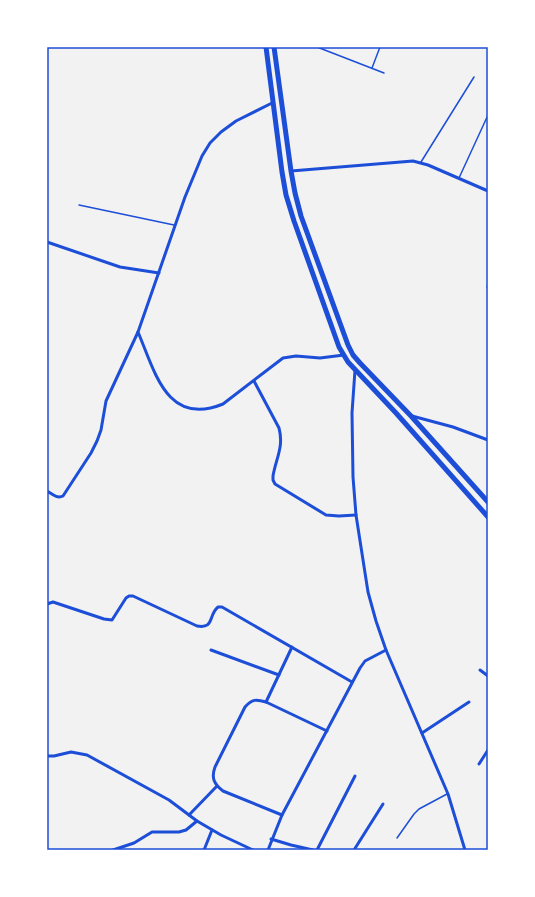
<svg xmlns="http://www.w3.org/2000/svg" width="535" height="897" font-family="'Open Sans',sans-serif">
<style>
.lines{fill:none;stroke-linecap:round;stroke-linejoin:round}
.service{stroke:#1d4ed8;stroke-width:1.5}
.minor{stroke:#1d4ed8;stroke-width:3}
.trunk{stroke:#1d4ed8;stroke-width:5}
.neatline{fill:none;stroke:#1d4ed8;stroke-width:1.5}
</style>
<rect width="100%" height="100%" fill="#f2f2f2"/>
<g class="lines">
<!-- service -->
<g class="service">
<polyline points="317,47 384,73"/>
<polyline points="372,68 380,47"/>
<polyline points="421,162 474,77"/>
<polyline points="459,178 488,115"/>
<polyline points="79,205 174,225"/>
<polyline points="487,287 488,284"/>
<polyline points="397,838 414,814 419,809 447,794"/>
</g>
<!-- minor -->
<g class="minor">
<polyline points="291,171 413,161 428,165 488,191"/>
<polyline points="47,242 120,267 159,273"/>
<path d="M138 332C155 372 167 427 223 404L283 358 296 356 320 358 344 355"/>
<polyline points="355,370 352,413 353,477 356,515 368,592 376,621 386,650 448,794 465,850"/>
<path d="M254 381 279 428C284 447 276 458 273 476V480L275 484 326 515 339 516 356 515"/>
<polyline points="412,416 453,427 488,440"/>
<path d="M47 491C52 494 57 499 63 496L91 453 97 441 101 430 106 401 138 332 185 197 202 156 210 143 221 132 236 121 272 103"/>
<path d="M47 604 53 602 104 619 112 620 126 598 129 596H133L197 626C215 629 208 615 218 607H222L352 682"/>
<polyline points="211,650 279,675"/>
<polyline points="480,670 488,676"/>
<polyline points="266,702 292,647"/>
<polyline points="422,733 469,702"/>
<polyline points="47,756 54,756 71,752 87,755 169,800 197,821 221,835 253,850"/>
<polyline points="479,764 488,750"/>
<polyline points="189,815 217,786"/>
<path d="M282 815 223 791C214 784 211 778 215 767L245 707C252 699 256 699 266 702L327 731"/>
<polyline points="271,839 291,845 313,850"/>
<polyline points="113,850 134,843 152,832 179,832 186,830 197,821"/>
<polyline points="204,850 212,830"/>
<polyline points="268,850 282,815 360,668 365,661 386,650"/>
<polyline points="317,850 355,776"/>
<polyline points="354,850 383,804"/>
</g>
<!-- trunk -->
<g class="trunk">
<polyline points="266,47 282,172 286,195 294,221 339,347 348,362 396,413 488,517"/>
<polyline points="274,47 291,171 295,193 301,216 348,345 353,355 360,363 411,416 488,502"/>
</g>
</g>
<!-- border -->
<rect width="535" height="897" fill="none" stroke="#ffffff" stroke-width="96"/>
<rect x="48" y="48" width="439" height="801" class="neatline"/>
</svg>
